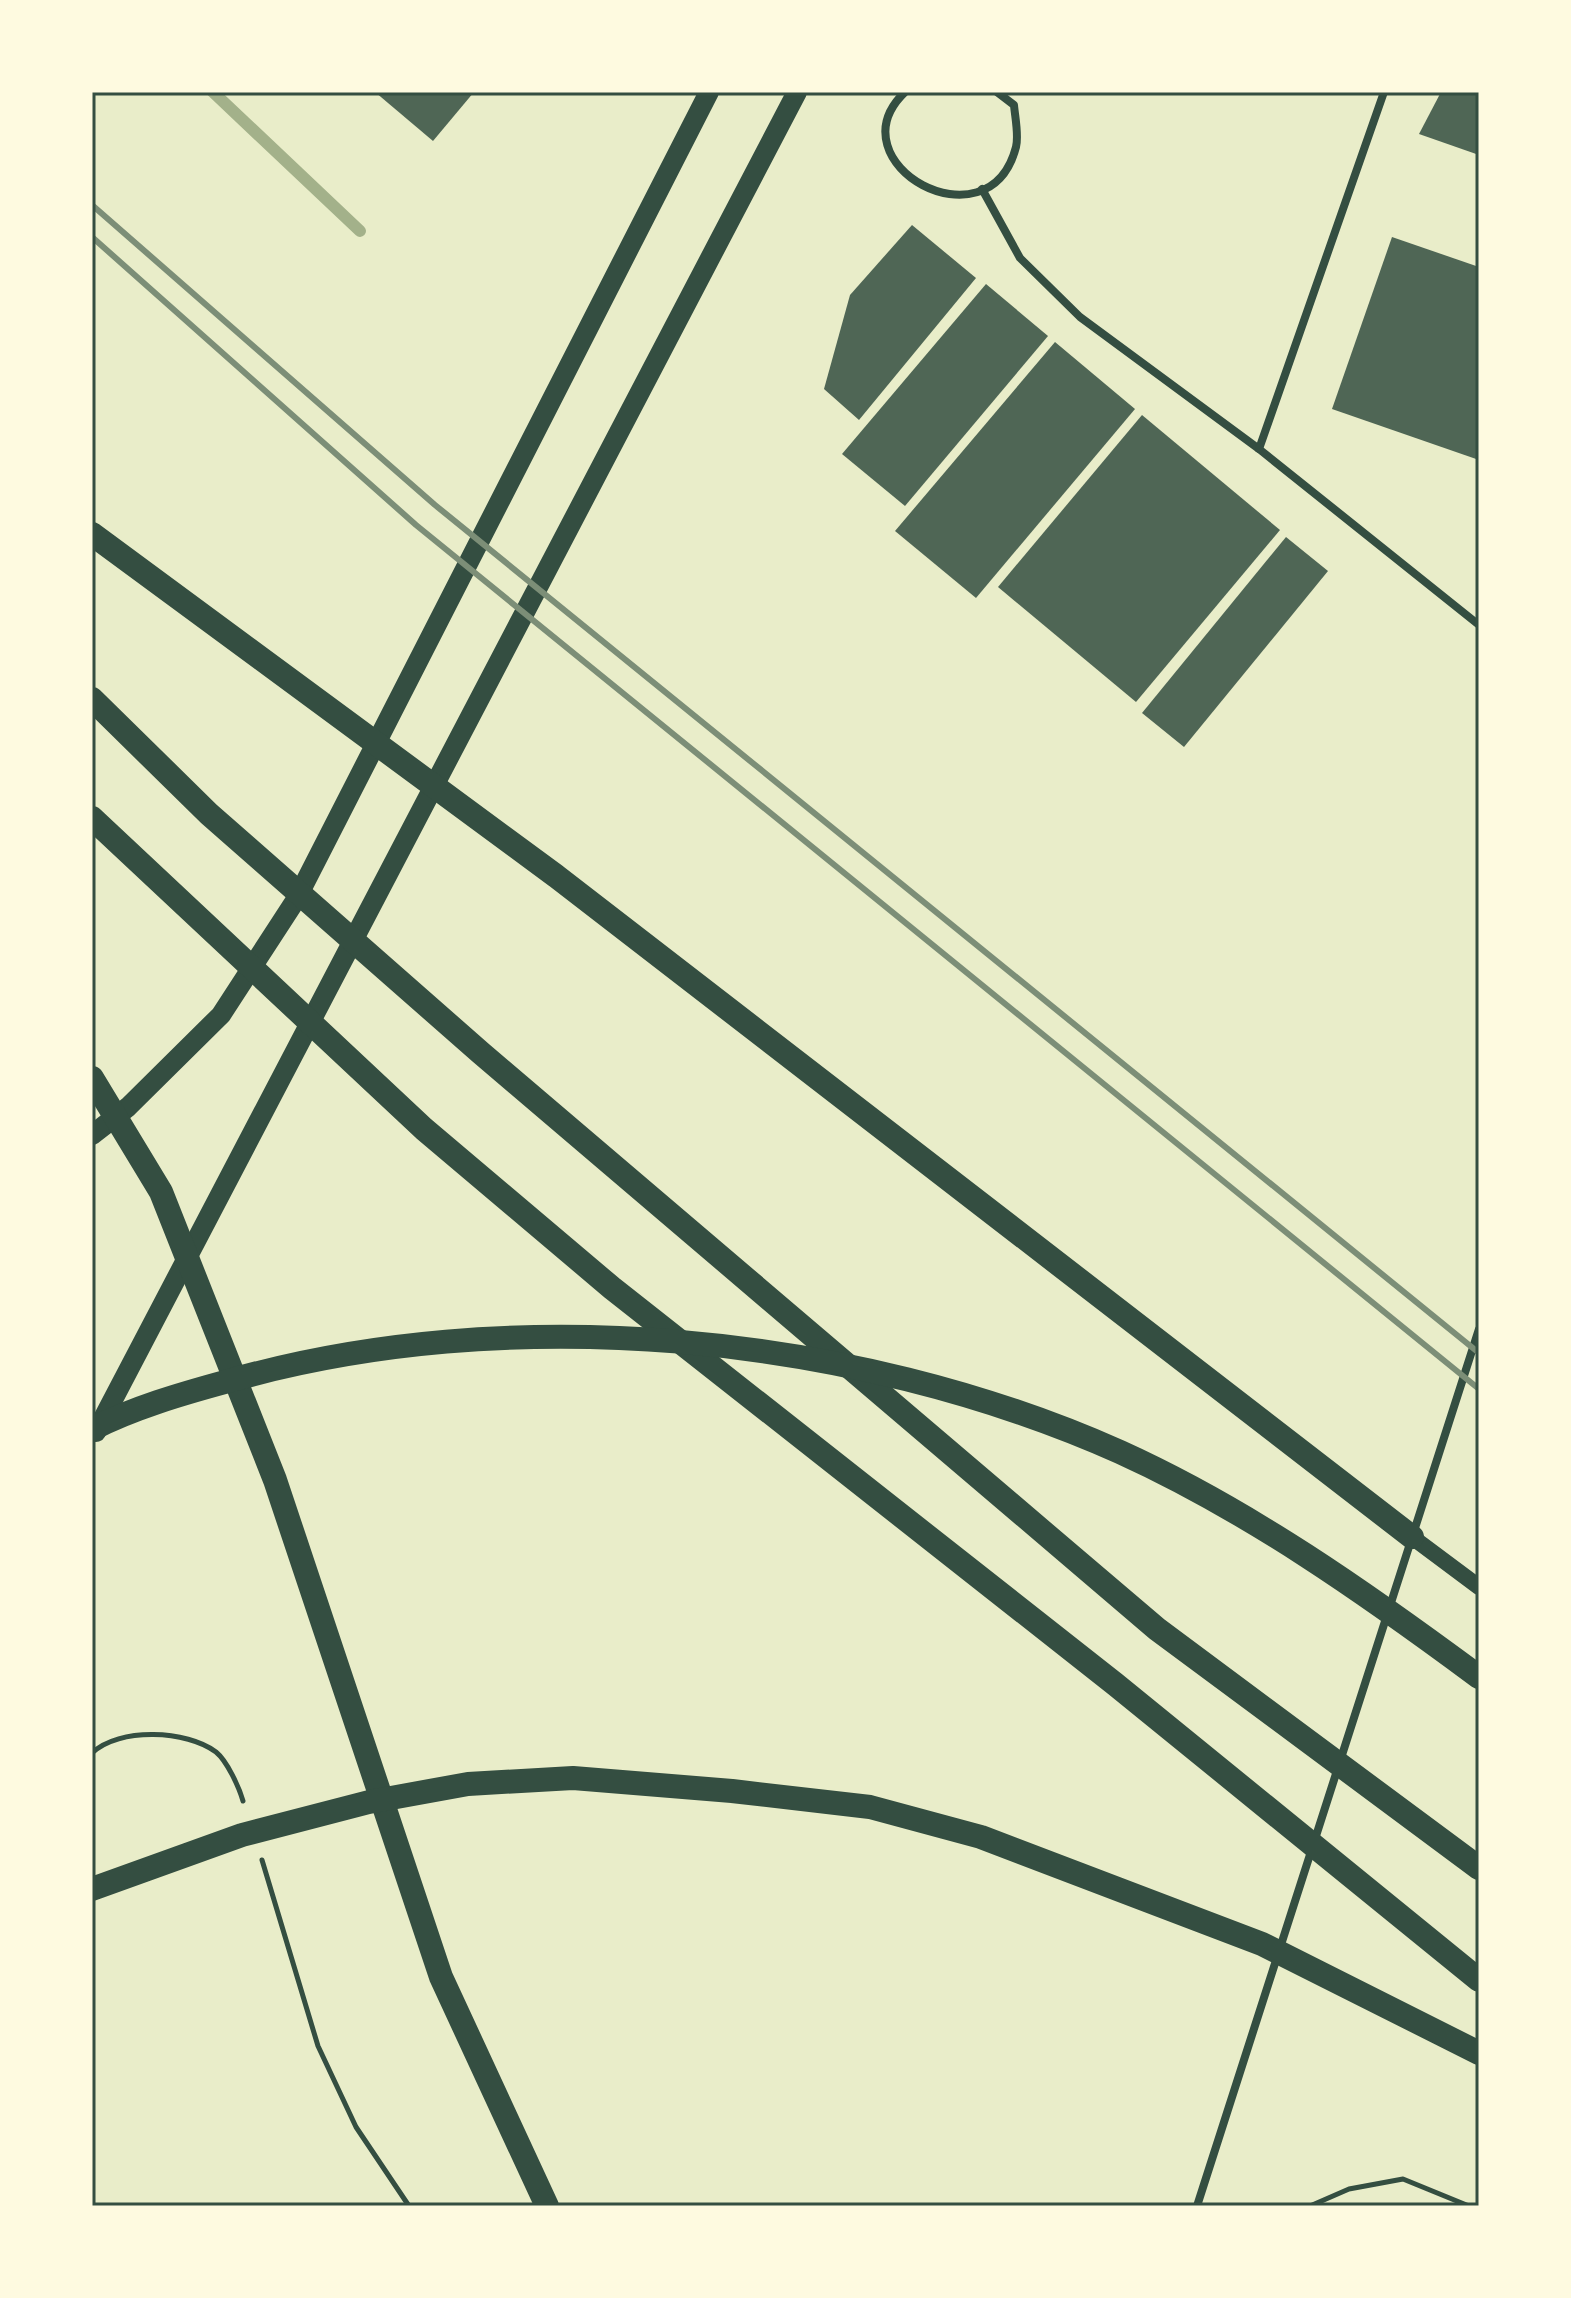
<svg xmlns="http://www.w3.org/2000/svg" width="1571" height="2298" font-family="'Golos Text',sans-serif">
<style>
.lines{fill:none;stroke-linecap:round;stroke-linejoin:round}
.stream{stroke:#a3b18a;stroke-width:12}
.building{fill:#4f6655}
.path{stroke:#344e41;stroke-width:5}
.minor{stroke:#344e41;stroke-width:8}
.secondary{stroke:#344e41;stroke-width:16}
.primary{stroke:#344e41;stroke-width:20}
.motorway{stroke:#344e41;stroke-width:24}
.rail{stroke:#7c8e77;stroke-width:6}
.neatline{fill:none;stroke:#344e41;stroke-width:3}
</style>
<rect width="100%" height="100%" fill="#e9edc9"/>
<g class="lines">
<!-- stream -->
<polyline class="stream" points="213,92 360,231"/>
</g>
<!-- building -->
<g class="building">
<polygon points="375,92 474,92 433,141"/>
<polygon points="1441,92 1479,92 1479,155 1419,134"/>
<polygon points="912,225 976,278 859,420 824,389 850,295"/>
<polygon points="1392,237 1479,267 1479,460 1332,409"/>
<polygon points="986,284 1048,336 905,506 842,454"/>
<polygon points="1055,342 1135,409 976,598 895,531"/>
<polygon points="1142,415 1280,530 1136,702 998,587"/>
<polygon points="1286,537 1328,571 1184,747 1142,713"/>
</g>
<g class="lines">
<!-- path -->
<g class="path">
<path d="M92 1753C119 1727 187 1730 216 1752 227 1761 239 1787 243 1801"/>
<polyline points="262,1860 318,2046 356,2127 409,2206"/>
<polyline points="1310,2206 1349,2189 1403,2179 1469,2206"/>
</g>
<!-- minor -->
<g class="minor">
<path d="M905 92C831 163 989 251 1016 147 1019 135 1015 117 1014 105L997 92"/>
<polyline points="982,189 1020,258 1080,317 1259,449 1479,625"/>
<polyline points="1259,449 1384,92"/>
<polyline points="1197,2206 1479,1329"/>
</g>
<!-- secondary -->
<polyline class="secondary" points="1412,1537 1479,1587"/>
<!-- primary -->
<g class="primary">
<polyline points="92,1135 128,1107 221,1015 297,898 709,92"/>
<polyline points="96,1432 797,92"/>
</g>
<!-- motorway -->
<g class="motorway">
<polyline points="92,534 556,876 1412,1537"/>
<polyline points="92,699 209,814 481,1053 1157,1629 1479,1868"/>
<polyline points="92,818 424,1129 612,1288 1115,1684 1479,1980"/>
<polyline points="92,1078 161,1192 275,1480 441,1977 547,2206"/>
<path d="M92 1429C133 1408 181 1394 225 1382 507 1300 853 1333 1120 1452 1248 1510 1367 1594 1479 1677"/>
<polyline points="92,1889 242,1835 369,1802 468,1784 573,1778 732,1791 870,1807 981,1837 1262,1944 1479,2053"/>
</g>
<!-- rail -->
<g class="rail">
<polyline points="92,205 435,505 1479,1353"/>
<polyline points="92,237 416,525 1479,1389"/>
</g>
</g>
<!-- border -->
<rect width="1571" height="2298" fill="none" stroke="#fefae0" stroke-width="188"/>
<rect x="94" y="94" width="1383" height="2110" class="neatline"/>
</svg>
